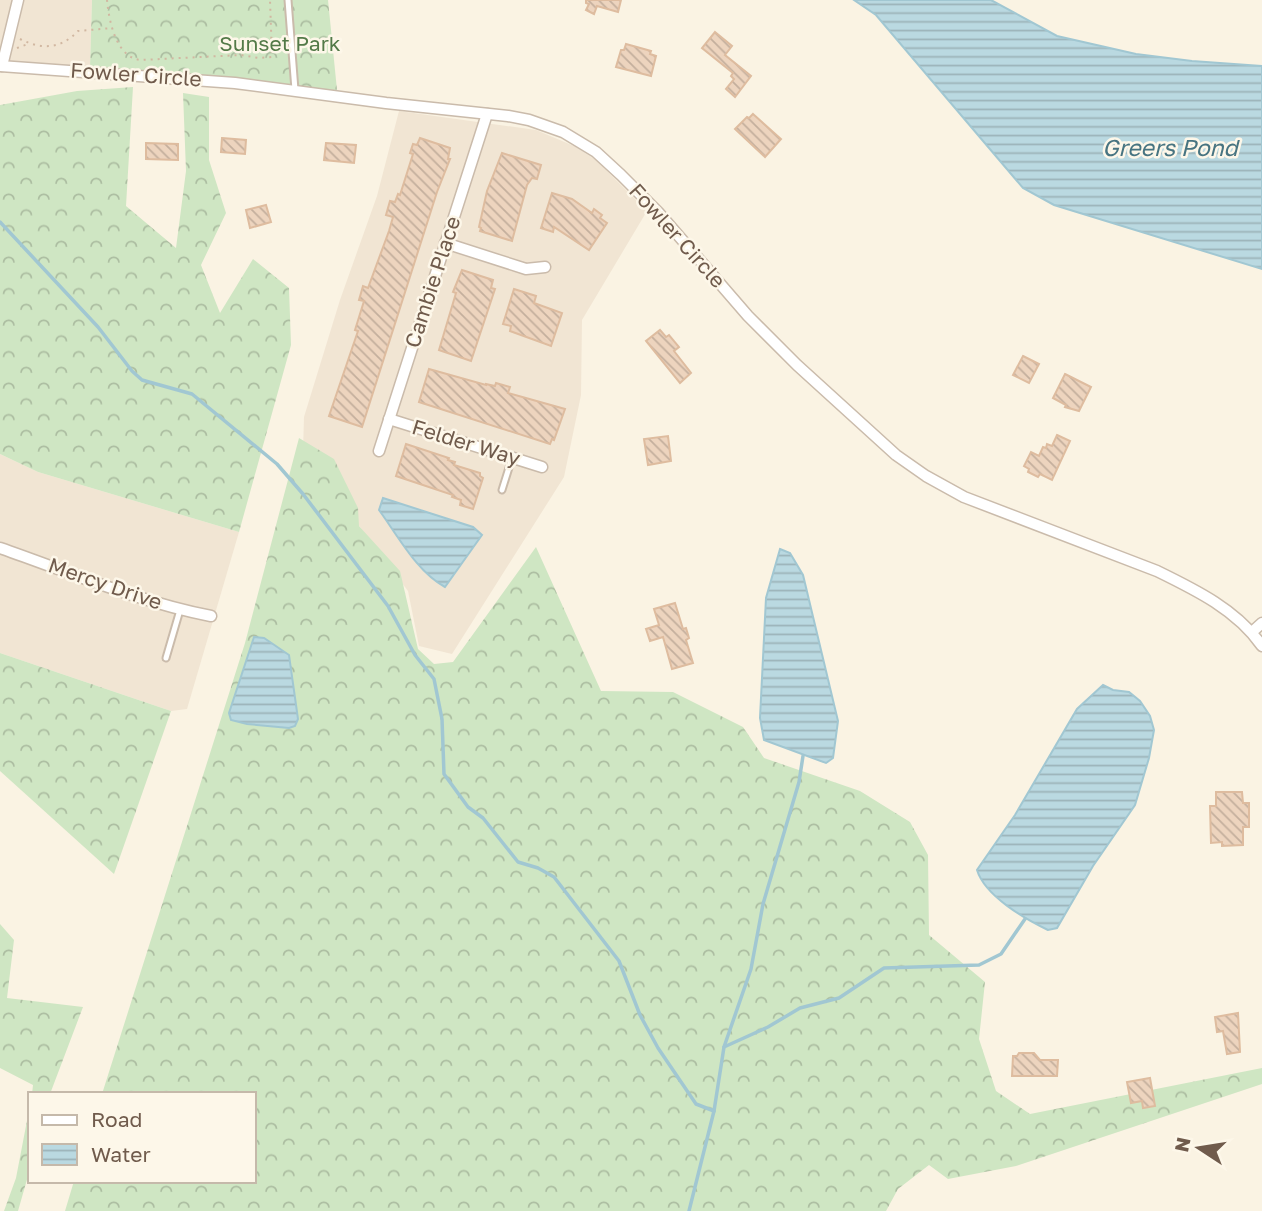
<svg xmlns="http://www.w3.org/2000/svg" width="1262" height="1211" font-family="'Golos Text',sans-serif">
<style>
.residential{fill:#f1e5d3}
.forest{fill:url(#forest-crowns)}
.water{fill:url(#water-rules);stroke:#a1c7d2;stroke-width:2}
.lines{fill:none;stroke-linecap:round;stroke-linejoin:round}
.stream{stroke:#a1c7d2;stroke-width:3.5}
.building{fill:url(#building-back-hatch);stroke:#debc9f;stroke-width:2}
.lane-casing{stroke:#cabbab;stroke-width:9}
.street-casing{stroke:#cabbab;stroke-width:13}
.path{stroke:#d1b7a1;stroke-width:2;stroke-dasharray:2 5;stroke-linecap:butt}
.lane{stroke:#fff;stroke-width:5}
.street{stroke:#fff;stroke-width:10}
.labels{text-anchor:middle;stroke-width:5;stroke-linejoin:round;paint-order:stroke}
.park-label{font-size:21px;fill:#537a48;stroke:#fdf7e9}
.street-label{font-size:21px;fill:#705b4c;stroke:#fdf7e9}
.water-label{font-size:23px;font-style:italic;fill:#477481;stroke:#fdf7e9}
</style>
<defs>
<pattern id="forest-crowns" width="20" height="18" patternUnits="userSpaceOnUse" patternTransform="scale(1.75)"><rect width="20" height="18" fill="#cfe6c3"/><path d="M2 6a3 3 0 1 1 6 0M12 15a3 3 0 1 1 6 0" fill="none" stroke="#acbda1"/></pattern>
<pattern id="water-rules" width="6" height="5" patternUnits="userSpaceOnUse" patternTransform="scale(1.75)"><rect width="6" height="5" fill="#bad9e1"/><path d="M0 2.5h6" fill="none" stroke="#9cb3b9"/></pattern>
<pattern id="building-back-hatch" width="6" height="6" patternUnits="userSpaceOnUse" patternTransform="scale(1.75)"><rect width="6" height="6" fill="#edd4be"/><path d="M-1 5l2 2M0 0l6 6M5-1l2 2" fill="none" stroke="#c4af9d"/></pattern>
</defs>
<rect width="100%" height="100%" fill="#faf3e3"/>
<!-- residential -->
<g class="residential">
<polygon points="0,0 92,0 90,68 0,61"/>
<polygon points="399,111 536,130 574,146 596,160 647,211 582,320 581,395 564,477 452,654 419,646 408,591 303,451 304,417 340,300 377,196"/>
<polygon points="0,454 38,472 239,532 187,709 171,711 0,653"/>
</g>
<!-- forest -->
<g class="forest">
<polygon points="92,0 328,0 337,90 295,90 90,68"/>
<polygon points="133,87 126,206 176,248 186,171 183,93 209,97 209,160 226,213 201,265 220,313 253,259 289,288 291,345 239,532 38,472 0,454 0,105 77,91"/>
<polygon points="299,438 334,459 358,508 359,526 400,571 418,649 434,664 453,662 536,547 601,691 673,692 743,727 764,758 860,791 910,822 928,855 929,935 985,982 979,1039 996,1091 1030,1114 1262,1068 1262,1084 1016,1166 948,1179 929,1165 898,1189 886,1211 65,1211 74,1181 254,1181 254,1094 102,1094 245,643"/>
<polygon points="0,653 171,711 114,874 0,771"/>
<polygon points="0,924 14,940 7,998 83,1007 50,1094 32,1094 33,1085 0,1068"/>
<polygon points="30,1105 30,1169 18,1211 4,1211 16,1178"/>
</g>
<!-- water -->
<g class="water">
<polygon points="854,0 991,0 1057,36 1136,54 1192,61 1262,66 1262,269 1054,205 1023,188 876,15"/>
<path d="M383 498 473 527 482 535 445 587C417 572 398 536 379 510Z"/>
<polygon points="780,549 790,553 803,575 838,721 833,758 826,763 764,740 760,718 766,598"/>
<polygon points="254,637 264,638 289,655 298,719 295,726 289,728 247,724 231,720 229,713"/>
<path d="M1103 685 1113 690 1129 692 1140 701 1150 716 1154 730 1149 758 1135 805 1093 866 1057 928 1048 930C1025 919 985 896 977 870L1015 815 1077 709Z"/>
</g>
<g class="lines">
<!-- stream -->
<g class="stream">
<polyline points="0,222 98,327 132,371 142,380 192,394 277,464 303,494 388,606 415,655 434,679 442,719 444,774 468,807 483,818 518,862 538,868 554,877 619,961 640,1015 658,1048 696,1104 714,1111"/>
<polyline points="724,1047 768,1027 800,1008 839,998 884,968 979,965 1001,954 1025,919"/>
<polyline points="689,1211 714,1111 724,1047 751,969 763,904 799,782 803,756"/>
</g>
</g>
<!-- building -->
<g class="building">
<polygon points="586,0 621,0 618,12 597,6 594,14 586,10 589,4 586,3"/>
<polygon points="715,32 732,46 725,55 751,76 735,97 726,89 734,79 731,76 733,73 702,48"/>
<polygon points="626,44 651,51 650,54 656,56 651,76 616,67 621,50 624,50"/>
<polygon points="753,114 781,139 765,157 735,129 747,117 749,118"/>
<polygon points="222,138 246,140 245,154 221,152"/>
<polygon points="420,138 450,148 448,159 450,159 437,192 362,427 329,416 358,331 355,330 364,301 359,300 363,286 368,288 389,231 393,217 386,215 390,201 395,202 398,194 400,195 413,154 410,153 413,144 417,145"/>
<polygon points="146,143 178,144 178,160 146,159"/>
<polygon points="326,143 356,145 354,163 324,160"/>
<polygon points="502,153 541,165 537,179 532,178 527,185 512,241 480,231 481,228 479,227 487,191"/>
<polygon points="552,193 572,199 592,213 594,209 602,215 600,218 607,223 589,250 554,227 553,232 541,228"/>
<polygon points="266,205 271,222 250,228 246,210"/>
<polygon points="462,270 493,280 491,288 495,289 471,361 439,350 456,293 453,292"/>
<polygon points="514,289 536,296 534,303 562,313 551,346 510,331 511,326 503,324"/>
<polygon points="660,330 666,337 669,335 679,347 674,351 691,373 680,383 646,341"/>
<polygon points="1023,356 1039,364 1029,383 1013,375"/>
<polygon points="429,369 486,385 486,384 495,386 496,383 510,387 508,393 565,409 554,440 552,439 550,444 419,402"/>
<polygon points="1065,374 1091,387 1079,411 1065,407 1066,405 1053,398"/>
<polygon points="1057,435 1070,441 1052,480 1040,474 1038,477 1028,472 1029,469 1024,466 1031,452 1039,456 1043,447 1046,448 1047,444 1052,446"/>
<polygon points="668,436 671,461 648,465 644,439"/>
<polygon points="406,444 449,458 448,460 455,462 454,465 480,473 480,476 483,478 473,509 460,505 461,500 452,497 453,495 396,476"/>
<polygon points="675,603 683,629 686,628 689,638 686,640 693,663 672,669 663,637 650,641 646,629 659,625 654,609"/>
<polygon points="1216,792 1242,792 1243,803 1249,803 1249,827 1243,827 1243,845 1222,846 1222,842 1211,843 1210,806 1216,806"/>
<polygon points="1238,1013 1240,1052 1227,1054 1223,1031 1217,1032 1215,1017"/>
<polygon points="1019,1053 1034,1053 1040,1060 1058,1060 1057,1076 1012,1076 1013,1056 1017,1056"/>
<polygon points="1150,1078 1155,1106 1143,1108 1142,1101 1131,1103 1127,1082"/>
</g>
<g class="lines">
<!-- lane casing -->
<g class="lane-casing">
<g id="lane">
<polyline points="288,0 295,90"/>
<polyline points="502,490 512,458"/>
<polyline points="166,658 180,610"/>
</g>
</g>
<!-- street casing -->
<g class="street-casing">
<g id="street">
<path d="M0 66 235 83 386 103 508 116 529 120 563 132 596 152 621 175 658 212 748 316 797 365 896 455 926 476 964 497 1157 571C1196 590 1237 610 1262 646"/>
<polyline points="2,66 18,0"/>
<polyline points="445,243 526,269 545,267"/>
<polyline points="389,419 542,467"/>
<polyline points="379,451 487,114"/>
<path d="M0 548C69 572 139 602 211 616"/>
<polyline points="1252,632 1262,623"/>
</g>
</g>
<!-- path -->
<g class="path">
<path d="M107 0C109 21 116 58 141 60L241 55 259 58 272 57 270 0"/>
<path d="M20 39C42 50 61 49 78 31L112 28"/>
<polyline points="17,48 28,44"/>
</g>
<!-- lane -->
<use href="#lane" class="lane"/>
<!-- street -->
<use href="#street" class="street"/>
</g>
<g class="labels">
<!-- park labels -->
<g class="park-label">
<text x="280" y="51">Sunset Park</text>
</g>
<!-- street labels -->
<g class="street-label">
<text transform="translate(136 75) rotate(4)" y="7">Fowler Circle</text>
<text transform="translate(677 236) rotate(48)" y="7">Fowler Circle</text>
<text transform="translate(433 282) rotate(-72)" y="7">Cambie Place</text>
<text transform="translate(466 443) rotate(17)" y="7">Felder Way</text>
<text transform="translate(105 584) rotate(19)" y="7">Mercy Drive</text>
</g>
<!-- water labels -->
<g class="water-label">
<text x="1170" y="156">Greers Pond</text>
</g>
</g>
<!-- legend -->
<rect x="28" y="1092" width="228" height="91" fill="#fdf7e9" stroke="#c5b9aa" stroke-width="2"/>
<rect x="42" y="1115" width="35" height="10" fill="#ffffff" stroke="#c5b9aa" stroke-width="2"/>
<text x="91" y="1127" font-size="21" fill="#705b4c">Road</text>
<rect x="42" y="1144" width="35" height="21" fill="url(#water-rules)" stroke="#c5b9aa" stroke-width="2"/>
<text x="91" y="1162" font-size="21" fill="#705b4c">Water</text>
<!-- north arrow -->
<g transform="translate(1199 1148) rotate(282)" stroke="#fdf7e9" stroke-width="5" paint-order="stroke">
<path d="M0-5L12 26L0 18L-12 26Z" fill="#705b4c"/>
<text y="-10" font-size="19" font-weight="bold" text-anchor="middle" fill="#705b4c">N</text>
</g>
</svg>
